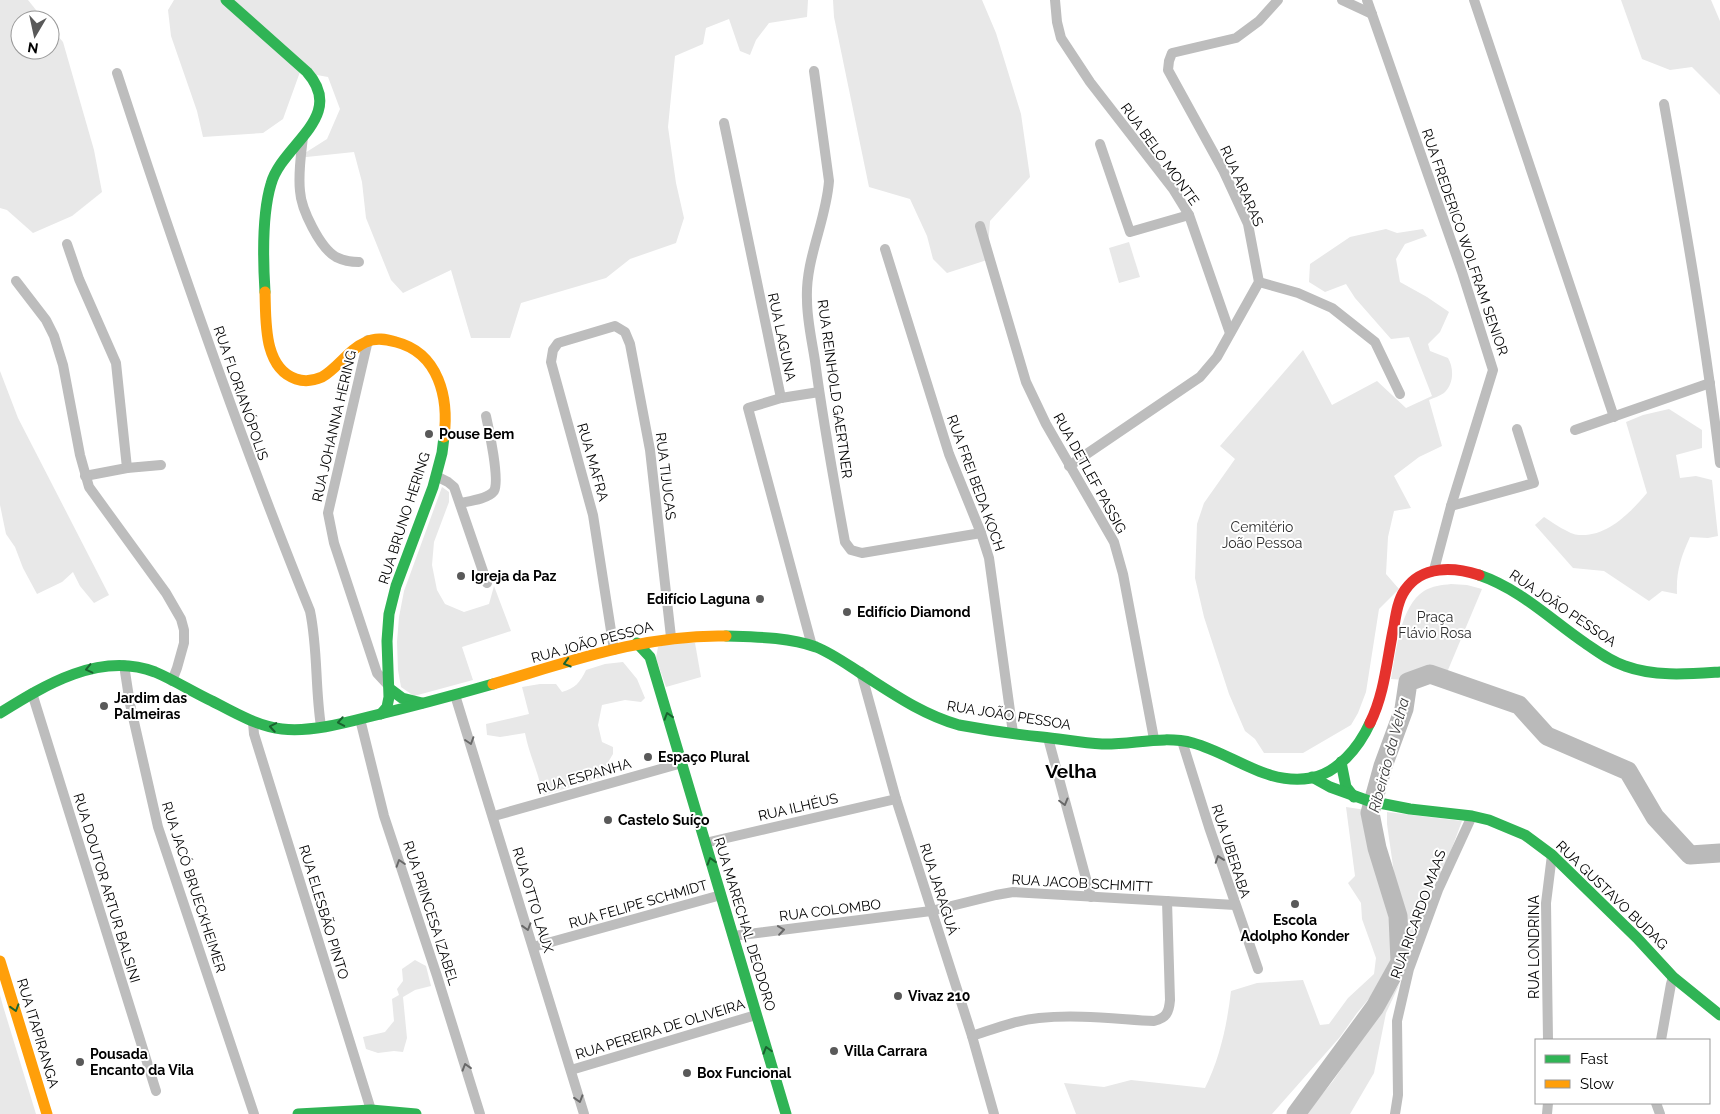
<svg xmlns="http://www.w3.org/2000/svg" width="1720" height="1114" font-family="Raleway,sans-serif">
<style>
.green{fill:#e8e8e8}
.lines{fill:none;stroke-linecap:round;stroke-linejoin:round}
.river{stroke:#bababa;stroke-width:19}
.street{stroke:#bdbdbd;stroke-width:10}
.fast{stroke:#30b455;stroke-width:11}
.slow{stroke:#ff9f0a;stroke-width:11}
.jam{stroke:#e5322d;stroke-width:11}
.oneway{stroke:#1a632f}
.oneway2{stroke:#686868}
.poi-dot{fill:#595959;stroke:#fff;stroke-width:2}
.labels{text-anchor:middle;stroke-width:4;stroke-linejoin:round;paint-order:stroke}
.street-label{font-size:14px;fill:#000;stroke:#fff}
.poi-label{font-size:14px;font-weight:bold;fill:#000;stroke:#fff;text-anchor:start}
.park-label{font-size:14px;fill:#2d2d2d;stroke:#fff}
.water-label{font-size:15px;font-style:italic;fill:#3e3e3e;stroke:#fff}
.district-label{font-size:19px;font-weight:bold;fill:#000;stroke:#fff}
</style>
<rect width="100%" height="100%" fill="#fff"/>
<!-- green -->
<g class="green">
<polygon points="0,0 28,0 44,20 20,20 20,50 50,50 50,27 63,42 94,150 102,192 72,216 33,233 7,210 0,208"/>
<polygon points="174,0 808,0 807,17 769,23 756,40 750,55 740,51 729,19 706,28 703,44 675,56 668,127 676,183 684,218 676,243 630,259 606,278 521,303 510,338 471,338 451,270 403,293 391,280 366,218 362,182 354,152 297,158 327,139 340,109 328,77 300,72 283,119 263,133 203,137 197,111 171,36 168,10"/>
<polygon points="833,0 982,0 996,33 1021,114 1030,177 990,221 987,260 947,273 933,259 927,236 910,199 869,187 834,17"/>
<polygon points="1621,0 1711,0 1720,21 1720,95 1692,67 1670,70 1642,59"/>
<path d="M1386 229 1397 233 1423 229 1427 236 1405 244 1396 259 1400 282 1427 297 1449 312 1440 332 1428 344 1430 351 1448 358C1454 368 1454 384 1444 393 1440 396 1433 398 1429 400L1442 446 1419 457 1394 476 1411 508 1394 511 1388 537 1386 574 1399 589 1379 609 1366 692 1358 713 1351 725 1303 753H1264L1255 739 1245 731 1229 694 1204 617 1195 578 1197 524 1204 503 1235 459 1220 446 1303 350 1332 405 1377 381 1406 408 1432 396 1409 337 1391 339 1355 298 1346 284 1325 292 1309 282 1310 264 1350 237Z"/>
<polygon points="1129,242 1140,277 1119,283 1109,248"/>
<polygon points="0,371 18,418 109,595 94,603 80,586 73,572 62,582 37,594 23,568 15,547 6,534 0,505"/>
<path d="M1669 409 1702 430V448L1676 455 1680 478 1696 476 1712 480 1718 536 1708 538 1690 537C1681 557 1676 571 1677 594L1662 591 1649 601 1604 571 1573 568 1535 525 1544 517C1552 522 1570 535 1579 535 1607 537 1630 513 1647 493L1626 422 1643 415Z"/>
<polygon points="442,487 449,492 449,502 434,542 432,565 437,590 445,604 464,612 489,604 494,586 511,631 462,647 473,680 414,696 401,687 398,670 397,642 399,617 404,591"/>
<path d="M1451 584 1467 585 1482 589 1448 670C1431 670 1418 668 1405 680L1391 679C1396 653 1400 606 1424 591 1432 586 1442 585 1451 584Z"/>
<polygon points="671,643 695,643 701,677 666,687 656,658 658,647"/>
<path d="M623 662 637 679 645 698 641 702 625 700 602 705 598 725 602 742 613 747V754L607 764V776L544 795C541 788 540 783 538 776 533 760 528 749 525 733L500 737 487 735 486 724 529 714 522 687 540 684H556L562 692C575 688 580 683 586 670L605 664Z"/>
<path d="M1346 807 1366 810 1377 864 1389 908 1397 958 1382 983 1357 1013 1340 1037 1272 1114H1076L1064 1083 1104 1087 1131 1080 1205 1088C1220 1058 1227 1025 1231 991L1257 983 1303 980 1320 1025 1329 1024 1348 998 1374 974 1376 958 1362 919 1361 903 1348 883 1355 876Z"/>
<polygon points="1387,812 1462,821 1446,864 1434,884 1416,935 1405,948 1402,899 1394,873 1387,824"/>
<polygon points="415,960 426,966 431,986 415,990 403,997 407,1038 403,1052 394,1051 378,1053 366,1049 363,1037 385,1032 394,1021 392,999 399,995 397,989 403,981 402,969"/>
<polygon points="1400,983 1386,1013 1374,1073 1350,1114 1306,1114 1333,1081"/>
<polygon points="0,995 3,1006 36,1114 0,1114"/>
</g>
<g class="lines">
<!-- river -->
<polyline class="river" points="1296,1114 1375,1007 1400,962 1398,916 1377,848 1370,813 1383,766 1404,709 1408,682 1430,674 1519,705 1547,736 1628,771 1655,817 1690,855 1720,853"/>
<!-- street -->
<g class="street">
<polyline points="1055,0 1057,22 1061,38 1090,82 1173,189 1189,215 1230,333"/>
<polyline points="1342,0 1372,14"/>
<polyline points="1367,0 1462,272 1493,370 1451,506 1434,570"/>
<polyline points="1474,0 1614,417"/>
<path d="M814 71 829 181C826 222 805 259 807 300 807 320 812 341 815 361 823 421 834 482 845 542L851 550 862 553 981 533"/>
<path d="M117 73C176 254 238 434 310 611 318 649 315 688 321 726"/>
<path d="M1664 104C1685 223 1706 342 1720 463"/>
<polyline points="724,123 781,398"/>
<path d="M303 137C301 155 298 173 300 191 301 209 320 248 336 257 344 261 351 262 359 262"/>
<polyline points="1100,144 1130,232 1189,215"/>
<polyline points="980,226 1026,382 1046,424 1114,542 1123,574 1154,739"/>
<polyline points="67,244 79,279 116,363 127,468 85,476"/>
<polyline points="885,249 949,454 981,533 989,558 1013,733"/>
<polyline points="16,281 46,320 54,336 63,365 80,455 89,487 166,593 181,619 184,630 184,643 177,668 172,681"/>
<polyline points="1259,282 1298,293 1332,308 1375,342 1400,394"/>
<polyline points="368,340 328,513 334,543 377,673 389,686"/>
<polyline points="1575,430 1710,383"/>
<polyline points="1069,466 1200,377 1217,357 1259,282 1248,224 1223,170 1168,70 1169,61 1172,53 1236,38 1259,21 1278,0"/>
<polyline points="127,468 161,465"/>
<polyline points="436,476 448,482 454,487 487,583"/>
<path d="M460 503C470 501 488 499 494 491 500 481 489 429 486 416"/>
<polyline points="1451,506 1534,483 1517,429"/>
<polyline points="812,646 748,408 781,398 819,392"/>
<polyline points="614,650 593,515 551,362 553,350 558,343 615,326 625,332 630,344 650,450 671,637"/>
<polyline points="124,665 130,704 158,827 254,1114"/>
<polyline points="861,672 896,799 972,1036 994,1114"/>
<polyline points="32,693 156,1091"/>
<polyline points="455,695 584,1114"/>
<polyline points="360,719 384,816 437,976 480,1114"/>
<polyline points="253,722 254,734 371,1110"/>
<polyline points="1048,738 1091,897"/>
<polyline points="1182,741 1209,827 1258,969"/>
<polyline points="494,816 682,763"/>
<polyline points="705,843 896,799"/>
<polyline points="733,936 931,911 996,895 1013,892 1235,905"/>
<polyline points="533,947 721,895"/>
<path d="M972 1036C994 1029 1016 1020 1039 1018 1077 1014 1116 1019 1154 1021 1166 1018 1169 1013 1170 1000L1167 901"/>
<polyline points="1548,1040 1546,903 1552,855"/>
<polyline points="1661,1040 1671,984 1673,977"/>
<polyline points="571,1070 756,1015"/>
<polyline points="1656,1103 1660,1114"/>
<polyline points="1395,1114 1398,1095 1397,1021 1409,969 1438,890 1472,816"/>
<polyline points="1547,1114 1548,1103"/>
</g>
<!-- fast -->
<g class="fast">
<path d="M226 0 307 72C347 117 282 144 271 184 262 214 263 260 265 292"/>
<path d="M1479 575C1520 589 1550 619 1585 643 1598 652 1610 661 1625 666 1655 677 1689 674 1720 672"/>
<path d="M726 636C755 637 788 637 816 647 831 653 845 663 859 672 892 693 921 714 959 725 986 730 1014 734 1042 737 1062 739 1082 743 1102 744 1132 745 1163 735 1193 743 1233 754 1267 786 1311 778 1338 773 1359 747 1370 723"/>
<polyline points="637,643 650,657 786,1114"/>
<polyline points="390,689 402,698 422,703"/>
<path d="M0 713C45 685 100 651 155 672 174 680 193 692 212 701 235 713 257 726 282 729 310 732 341 724 368 717 410 707 451 696 493 684"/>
<polyline points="381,714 387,707 389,697 387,641 389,614 396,586 433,487 442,453 444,437"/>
<polyline points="1341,762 1346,787 1354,797"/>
<polyline points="1312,777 1330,787 1369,801 1410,809 1472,816 1489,820 1525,835 1552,855 1637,938 1673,977 1720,1015"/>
<polyline points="298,1114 371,1110 416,1114"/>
</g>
<!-- slow -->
<g class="slow">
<path d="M265 292C266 320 263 368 296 379 305 382 313 381 322 377 338 368 349 349 366 342 376 337 386 339 396 342 439 353 449 398 444 437"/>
<path d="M493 684C569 662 645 634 726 636"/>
<polyline points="0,961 47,1114"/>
</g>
<!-- jam -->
<path class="jam" d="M1370 723C1385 693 1387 658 1394 626 1396 614 1398 600 1405 590 1422 565 1454 567 1479 575"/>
</g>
<!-- one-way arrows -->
<defs><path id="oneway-chevron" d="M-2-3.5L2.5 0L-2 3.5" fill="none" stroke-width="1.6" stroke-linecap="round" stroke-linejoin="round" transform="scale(1.25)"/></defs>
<g class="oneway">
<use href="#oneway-chevron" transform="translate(567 663) rotate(164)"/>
<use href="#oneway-chevron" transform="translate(89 669) rotate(167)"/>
<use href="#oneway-chevron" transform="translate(668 716) rotate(-107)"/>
<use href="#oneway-chevron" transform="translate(341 722) rotate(170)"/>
<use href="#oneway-chevron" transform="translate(273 727) rotate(-170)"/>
<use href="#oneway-chevron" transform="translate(711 861) rotate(-107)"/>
<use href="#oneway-chevron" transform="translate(15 1008) rotate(73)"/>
<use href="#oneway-chevron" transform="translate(767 1050) rotate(-106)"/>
</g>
<g class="oneway2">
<use href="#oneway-chevron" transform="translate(470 741) rotate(72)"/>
<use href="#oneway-chevron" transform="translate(1064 802) rotate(75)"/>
<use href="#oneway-chevron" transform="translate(1219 859) rotate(-109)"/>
<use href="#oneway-chevron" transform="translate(400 863) rotate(-108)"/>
<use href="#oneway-chevron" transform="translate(527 927) rotate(73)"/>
<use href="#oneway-chevron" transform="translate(781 930) rotate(-8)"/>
<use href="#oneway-chevron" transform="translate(466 1067) rotate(-107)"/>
<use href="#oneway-chevron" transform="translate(579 1099) rotate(73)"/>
</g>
<!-- markers -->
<g class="poi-dot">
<circle cx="429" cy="434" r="5"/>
<circle cx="461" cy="576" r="5"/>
<circle cx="760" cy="599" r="5"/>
<circle cx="847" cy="612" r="5"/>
<circle cx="104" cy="706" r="5"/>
<circle cx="648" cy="757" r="5"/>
<circle cx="608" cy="820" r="5"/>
<circle cx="1295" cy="904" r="5"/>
<circle cx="898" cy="996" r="5"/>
<circle cx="834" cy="1051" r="5"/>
<circle cx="80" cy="1062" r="5"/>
<circle cx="687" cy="1073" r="5"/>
</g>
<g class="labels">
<!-- street labels -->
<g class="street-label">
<text transform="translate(1160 154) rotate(54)" y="5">RUA BELO MONTE</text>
<text transform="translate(1242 186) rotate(66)" y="5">RUA ARARAS</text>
<text transform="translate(1465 242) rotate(71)" y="5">RUA FREDERICO WOLFRAM SENIOR</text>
<text transform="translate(782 337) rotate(78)" y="5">RUA LAGUNA</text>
<text transform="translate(835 389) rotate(82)" y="5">RUA REINHOLD GAERTNER</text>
<text transform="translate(241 393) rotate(71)" y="5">RUA FLORIANÓPOLIS</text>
<text transform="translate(334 426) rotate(-77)" y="5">RUA JOHANNA HERING</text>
<text transform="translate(593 462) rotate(74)" y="5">RUA MAFRA</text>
<text transform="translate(1090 473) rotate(61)" y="5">RUA DETLEF PASSIG</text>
<text transform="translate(666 476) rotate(83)" y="5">RUA TIJUCAS</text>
<text transform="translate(976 483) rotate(70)" y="5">RUA FREI BEDA KOCH</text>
<text transform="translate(404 518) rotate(-72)" y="5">RUA BRUNO HERING</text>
<text transform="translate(1563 608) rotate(34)" y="5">RUA JOÃO PESSOA</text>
<text transform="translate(592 642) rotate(-15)" y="5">RUA JOÃO PESSOA</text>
<text transform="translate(1009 715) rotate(9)" y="5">RUA JOÃO PESSOA</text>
<text transform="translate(584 776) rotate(-16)" y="5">RUA ESPANHA</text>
<text transform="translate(798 807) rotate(-13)" y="5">RUA ILHÉUS</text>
<text transform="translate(1231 851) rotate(72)" y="5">RUA UBERABA</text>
<text transform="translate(1082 883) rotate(3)" y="5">RUA JACOB SCHMITT</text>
<text transform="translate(194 887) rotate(72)" y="5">RUA JACÓ BRUECKHEIMER</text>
<text transform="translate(107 888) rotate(73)" y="5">RUA DOUTOR ARTUR BALSINI</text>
<text transform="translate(939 889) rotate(72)" y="5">RUA JARAGUÁ</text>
<text transform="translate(1612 895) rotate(44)" y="5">RUA GUSTAVO BUDAG</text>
<text transform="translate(533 900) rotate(73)" y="5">RUA OTTO LAUX</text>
<text transform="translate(638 904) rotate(-16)" y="5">RUA FELIPE SCHMIDT</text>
<text transform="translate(830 910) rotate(-7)" y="5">RUA COLOMBO</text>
<text transform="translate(324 912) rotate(73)" y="5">RUA ELESBÃO PINTO</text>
<text transform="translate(431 913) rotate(72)" y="5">RUA PRINCESA IZABEL</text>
<text transform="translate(1418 914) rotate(-70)" y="5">RUA RICARDO MAAS</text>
<text transform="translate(745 924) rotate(73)" y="5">RUA MARECHAL DEODORO</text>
<text transform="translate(1534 947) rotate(-90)" y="5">RUA LONDRINA</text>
<text transform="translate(660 1029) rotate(-17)" y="5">RUA PEREIRA DE OLIVEIRA</text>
<text transform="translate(38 1033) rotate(73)" y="5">RUA ITAPIRANGA</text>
</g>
<!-- poi labels -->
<g class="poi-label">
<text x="439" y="439">Pouse Bem</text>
<text x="471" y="581">Igreja da Paz</text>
<text x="750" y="604" text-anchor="end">Edifício Laguna</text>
<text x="857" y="617">Edifício Diamond</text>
<text x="114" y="703">Jardim das<tspan x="114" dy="16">Palmeiras</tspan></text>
<text x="658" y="762">Espaço Plural</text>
<text x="618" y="825">Castelo Suíço</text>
<text x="1295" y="925" text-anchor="middle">Escola<tspan x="1295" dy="16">Adolpho Konder</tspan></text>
<text x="908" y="1001">Vivaz 210</text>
<text x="844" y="1056">Villa Carrara</text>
<text x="90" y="1059">Pousada<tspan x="90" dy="16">Encanto da Vila</tspan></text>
<text x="697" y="1078">Box Funcional</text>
</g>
<!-- park labels -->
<g class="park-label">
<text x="1262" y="532">Cemitério<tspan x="1262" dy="16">João Pessoa</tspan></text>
<text x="1435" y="622">Praça<tspan x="1435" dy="16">Flávio Rosa</tspan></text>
</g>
<!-- water labels -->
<g class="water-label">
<text transform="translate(1389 755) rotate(-75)" y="5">Ribeirão da Velha</text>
</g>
<!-- district labels -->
<g class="district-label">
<text x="1071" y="778">Velha</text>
</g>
</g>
<!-- legend -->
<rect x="1535" y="1039" width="175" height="65" fill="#ffffff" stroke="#999999"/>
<rect x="1545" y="1055" width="25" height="8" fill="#30b455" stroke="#999999"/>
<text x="1580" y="1064" font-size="15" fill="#000000">Fast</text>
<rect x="1545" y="1080" width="25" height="8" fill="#ff9f0a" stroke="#999999"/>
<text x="1580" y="1089" font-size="15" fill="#000000">Slow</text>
<!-- north arrow -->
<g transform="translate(35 35) rotate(189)"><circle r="24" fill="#ffffff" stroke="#999999"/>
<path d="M0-4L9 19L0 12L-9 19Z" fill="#595959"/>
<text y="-8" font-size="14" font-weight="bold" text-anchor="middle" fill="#000000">N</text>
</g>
</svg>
